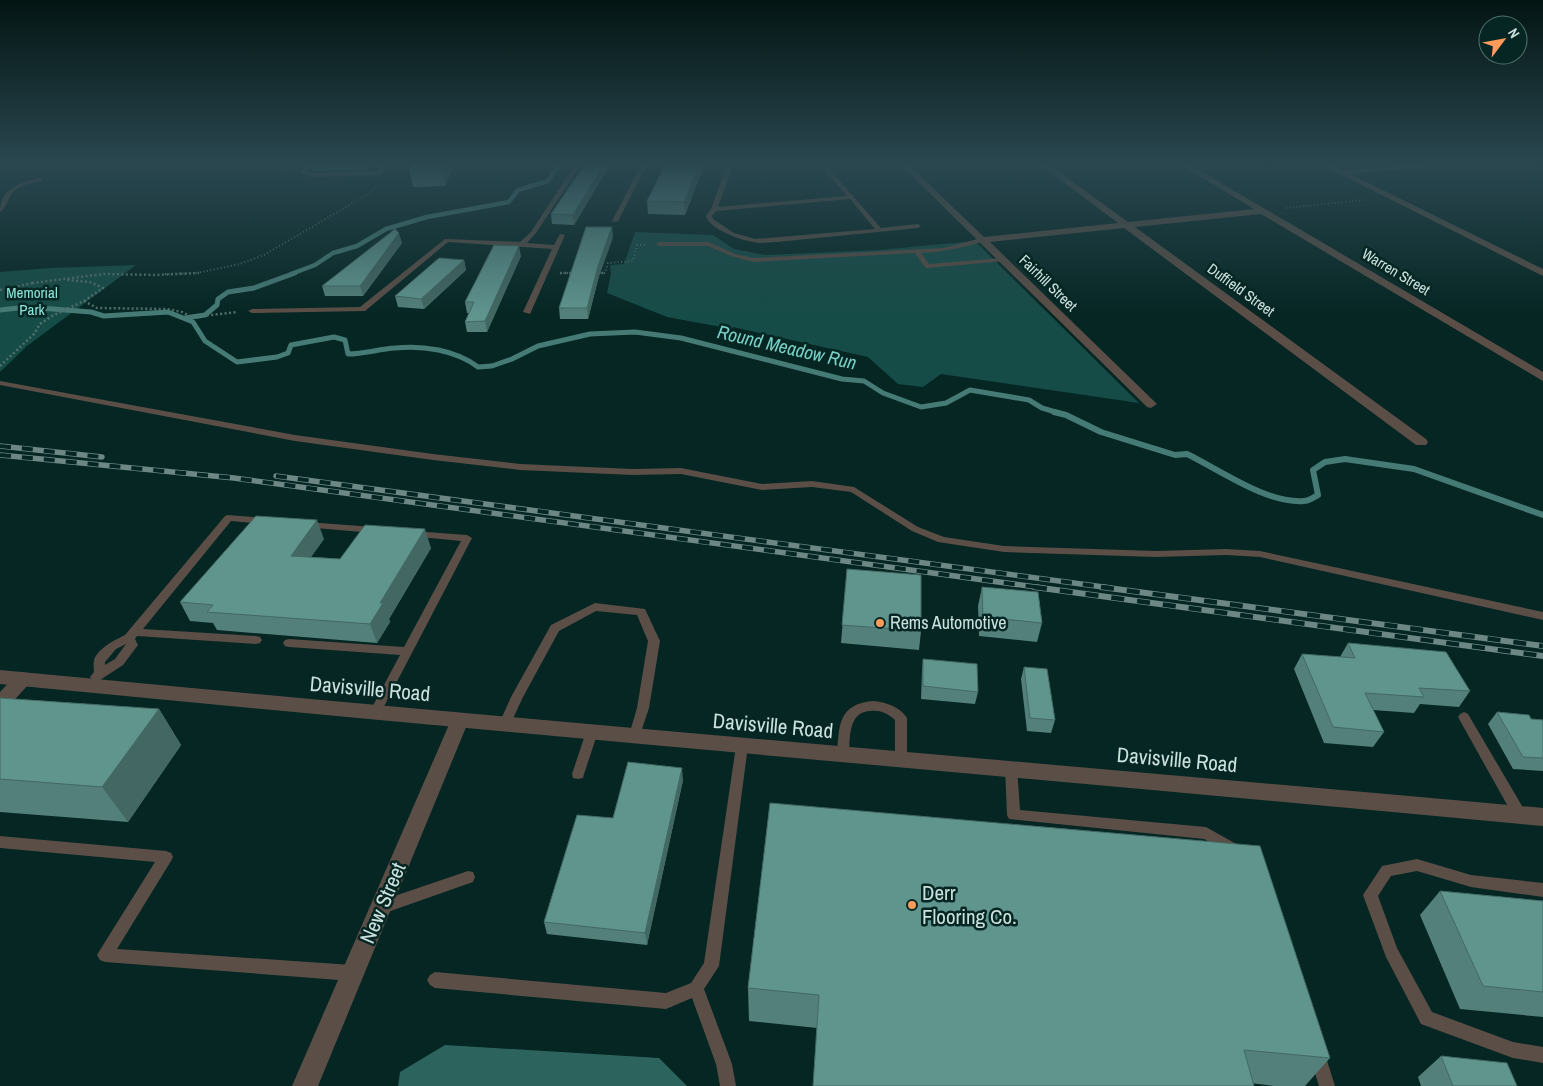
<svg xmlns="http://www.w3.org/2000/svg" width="1543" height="1086" font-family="'Archivo Narrow',sans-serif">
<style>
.green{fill:#164c47}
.forest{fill:#2d635d}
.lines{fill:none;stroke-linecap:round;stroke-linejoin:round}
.stream-far2{stroke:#467b75;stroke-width:4.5}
.stream-far1{stroke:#467b75;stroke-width:5}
.stream{stroke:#467b75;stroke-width:6}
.path-far1{stroke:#526f6c;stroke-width:2;stroke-dasharray:1 2.5;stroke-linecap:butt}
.path{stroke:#526f6c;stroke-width:2.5;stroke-dasharray:2 2.5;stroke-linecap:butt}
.service{fill:#5b4e46;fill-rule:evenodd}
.minor{fill:#5b4e46;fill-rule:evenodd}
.tertiary{fill:#5b4e46;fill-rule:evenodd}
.rail-far1-casing{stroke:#6c8784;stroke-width:5.5}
.rail-casing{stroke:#6c8784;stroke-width:6}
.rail-far1{stroke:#052623;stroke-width:4;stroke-dasharray:11;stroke-linecap:butt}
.rail{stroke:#052623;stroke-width:4.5;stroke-dasharray:13;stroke-linecap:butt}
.wall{fill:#53807a}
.shaded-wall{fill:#436863}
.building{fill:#60958e;stroke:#436863}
.poi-dot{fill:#ff9b5a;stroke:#052623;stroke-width:2}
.labels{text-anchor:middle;stroke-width:5;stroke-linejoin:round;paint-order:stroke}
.far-street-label{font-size:15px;fill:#cbe1de;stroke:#052623}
.far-park-label{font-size:15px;fill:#8ce6db;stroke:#052623}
.poi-label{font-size:18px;fill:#cbe1de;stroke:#052623;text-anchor:start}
.water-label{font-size:19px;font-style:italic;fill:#78d1c7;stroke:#052623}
.near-street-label{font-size:21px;fill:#cbe1de;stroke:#052623}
.near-poi-label{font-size:21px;fill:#cbe1de;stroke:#052623;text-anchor:start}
</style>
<rect width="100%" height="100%" fill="#052623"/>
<!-- green -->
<g class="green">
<polygon points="635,232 713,235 734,249 765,255 879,250 975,241 1139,403 941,374 923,387 898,384 868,357 733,327 732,329 667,317 607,293 611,273 610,265 624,264"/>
<polygon points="136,265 27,346 0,372 0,272 51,268"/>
</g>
<!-- forest -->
<polygon class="forest" points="445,1045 659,1058 687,1086 398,1086 400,1072"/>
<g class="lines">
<!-- stream-far2 -->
<polyline class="stream-far2" points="291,274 315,265 333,253 357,246 386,229 427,217 509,202 518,190 548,181 560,163"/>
<!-- stream-far1 -->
<g class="stream-far1">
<path d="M0 310 27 307 91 312 104 316 168 312 193 322 205 341 237 362 277 357 288 353 291 345 334 337 345 340 348 354C364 354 379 349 395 348 422 345 456 350 478 367L492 366 512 359 538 346 590 334 635 332 681 338 842 379 864 381 883 393 921 407 946 403 970 390 1029 400 1042 408 1059 413"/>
<polyline points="185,318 205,315 217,305 218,299 228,292 254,288 295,273"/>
</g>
<!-- stream -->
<path class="stream" d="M1054 412 1066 415 1101 432 1175 455 1187 454C1220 470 1267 504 1304 501 1309 501 1314 497 1318 495L1313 470 1325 462 1345 459 1414 469 1543 515"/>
<!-- path-far1 -->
<g class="path-far1">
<polyline points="238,163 290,173"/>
<polyline points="1286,208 1364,200"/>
<polyline points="560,273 573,273"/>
<polyline points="597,273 605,273 608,263 633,261 637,245 647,245"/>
<polyline points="165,274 197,273 240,264 264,255 370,193 375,187"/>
</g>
<!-- path -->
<g class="path">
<polyline points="560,273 573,273"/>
<polyline points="597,273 605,273"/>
<polyline points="32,283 104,274 155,275 199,273"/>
<polyline points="0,290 33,283"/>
<polyline points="84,301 97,308 167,309 182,312 192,317 238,312"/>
<polyline points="0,366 34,334 40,324 52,316 84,301 103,288 90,282 67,280"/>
</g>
<!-- service -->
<g class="service">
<polygon points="306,163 312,163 306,172 312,173 378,171 380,163 386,163 383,173 380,175 312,177 300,173"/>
<polygon points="576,163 582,163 536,233 527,243 554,245 560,234 565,235 530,314 523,312 552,249 448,242 365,311 252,313 248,311 252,309 360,307 445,239 520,242 531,232"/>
<polygon points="642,163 648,163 618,221 613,222 612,221"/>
<path d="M728 163H734L718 207 847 196 818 163H824L881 228 918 224 921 226 918 228 777 242C769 242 761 244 753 242 741 240 709 229 706 216L711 209ZM850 199 875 229 755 239 734 233 713 219 712 216 716 211Z"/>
<polygon points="1428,163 1446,163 1443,165 1341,175 1338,173 1341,171"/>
<path d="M40 178 42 179V181C29 184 16 185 9 198 7 204 5 208 0 212 0 188 21 182 40 178Z"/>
<path d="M982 238 985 240 984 241C963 248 943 252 921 253L929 264 1002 258 1004 259V261L927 268 925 267 915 253 753 262 731 256 708 246H659L656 244 659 242H709L735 254 753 258 943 248Z"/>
<polygon points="0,381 295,435 433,454 520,464 633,469 681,468 762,484 812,481 854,487 918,527 944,537 1004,546 1156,551 1226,549 1260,551 1543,612 1543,620 1260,557 1226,555 1156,557 1004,552 938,542 912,531 851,492 812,487 762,490 681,474 633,475 520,470 433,460 295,441 0,385"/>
<path d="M228 515 264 518 269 521 264 524 231 521 143 629 256 636 260 637 262 640 260 643 256 644 137 636 135 639 138 645 123 665 100 680 96 681 92 680 90 677 94 672C94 669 93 664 94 660 98 648 115 640 125 635L225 516ZM126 644 115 659 105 665V662L116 649Z"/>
<polygon points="306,522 374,527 379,530 374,533 303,527 301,525"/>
<polygon points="413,531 467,535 472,538 379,716 375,718 371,716 369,713 400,655 289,647 285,646 283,643 285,640 289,639 404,647 461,541 410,536 408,534"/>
<polygon points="595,603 645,609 660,641 649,708 639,738 635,740 631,738 629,735 637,708 648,641 637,615 596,611 559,631 523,697 509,727 505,729 501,727 499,724 511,697 551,625"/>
<path d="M873 701C886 702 900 707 907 718V759L905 763 901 764 897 763 895 759V720C887 713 880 710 870 711 848 712 850 738 849 755L847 759 843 760 839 759 837 755C839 726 838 704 873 701Z"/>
<polygon points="1464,712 1468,714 1525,811 1527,815 1525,819 1520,821 1515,819 1458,717 1460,714"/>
<polygon points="592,727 596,729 598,732 584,774 583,778 578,779 573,778 572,774 586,732 588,729"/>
<polygon points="742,741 746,742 748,746 719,966 704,989 732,1064 736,1086 720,1086 716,1064 692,998 666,1009 435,988 430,985 427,980 430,975 435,972 666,993 691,983 704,963 736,746 738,742"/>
<polygon points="1011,763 1016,764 1017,768 1020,810 1206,827 1240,846 1242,850 1240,854 1235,856 1204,839 1009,819 1007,815 1005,768 1006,764"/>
<polygon points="0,836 166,851 171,853 173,857 171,861 117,949 352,965 357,968 360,973 357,978 352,981 105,962 100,960 97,955 100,950 155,862 0,848"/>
<polygon points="1417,859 1471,875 1543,883 1543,897 1471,887 1417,871 1391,876 1378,896 1397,948 1432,1012 1513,1042 1543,1047 1543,1063 1513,1058 1421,1024 1386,957 1363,895 1382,866"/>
<polygon points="468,871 473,872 475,877 473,882 382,914 377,912 375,907 377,902"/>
<polygon points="1318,1049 1324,1051 1335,1086 1319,1086 1310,1057 1312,1051"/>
</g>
<!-- minor -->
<g class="minor">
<polygon points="899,163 907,163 984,237 1118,223 1038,163 1047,163 1128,222 1254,209 1178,163 1187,163 1543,372 1543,381 1261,214 1135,227 1426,439 1428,442 1426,445 1416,445 1124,228 990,242 1157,404 1151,408 1147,407"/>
<polygon points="1318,163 1328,163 1543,269 1543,276"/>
<polygon points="23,672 29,674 32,679 29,684 6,709 0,711 0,692 17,674"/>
<polygon points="460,713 466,715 469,720 318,1086 292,1086 451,720 454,715"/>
</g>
<!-- tertiary -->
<path class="tertiary" d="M0 670C514 719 1029 762 1543 808V826C1029 778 514 734 0 684Z"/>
<!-- rail-far1 casing -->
<g class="rail-far1-casing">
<g id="rail-far1">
<polyline points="0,446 102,457"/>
<polyline points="0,455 234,478 1043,588"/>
<polyline points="276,476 1111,588"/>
</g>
</g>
<!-- rail casing -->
<g class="rail-casing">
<g id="rail">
<polyline points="1034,587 1543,656"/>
<polyline points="1101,587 1543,646"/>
</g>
</g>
<!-- rail-far1 -->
<use href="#rail-far1" class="rail-far1"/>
<!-- rail -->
<use href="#rail" class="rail"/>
</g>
<!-- wall -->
<g class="wall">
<polygon points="311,163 374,163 371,169 313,171 311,164"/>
<polygon points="413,163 455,163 445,186 413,187 409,170"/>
<polygon points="586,163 607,163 608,168 574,225 552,224 551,214"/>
<polygon points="705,163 685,215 648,214 647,201"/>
<polygon points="613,237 599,276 588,319 560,319 559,308"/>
<polygon points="402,243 363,296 325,296 322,286"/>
<polygon points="521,256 487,332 467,332 465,322 469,313 467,313 465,302"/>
<polygon points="464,260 466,270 424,309 398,307 395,296"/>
<polygon points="324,539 311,557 340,559 431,548 389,619 390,622 377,643 217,630 213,623 190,621 180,602"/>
<polygon points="847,569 921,631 919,650 841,643"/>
<polygon points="982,587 1042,623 1037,642 979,636 978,606"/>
<polygon points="1348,643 1470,691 1459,707 1420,704 1414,713 1373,710 1384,732 1373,747 1324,743 1294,669 1302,654 1340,657"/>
<polygon points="923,659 978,692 975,704 921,699 922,671"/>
<polygon points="1024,667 1055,720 1051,733 1027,731 1021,679"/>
<polygon points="0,698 159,709 181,745 128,822 0,812"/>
<polygon points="1497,712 1531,719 1543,720 1543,771 1513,769 1488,724"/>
<polygon points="683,780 647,945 547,934 544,922 613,818"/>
<polygon points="770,803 1330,1058 1305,1086 1274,1086 817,1028 749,1021 748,988"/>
<polygon points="1440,891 1543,901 1543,1017 1460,1009 1420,915"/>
<polygon points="1441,1056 1517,1086 1421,1086 1418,1077"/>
</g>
<!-- shaded-wall -->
<g class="shaded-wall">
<polygon points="369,163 374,163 371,169"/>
<polygon points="444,163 455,163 445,186 441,169"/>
<polygon points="605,163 607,163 608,168 574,225 573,215"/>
<polygon points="700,163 705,163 685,215 684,202"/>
<polygon points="612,227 613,237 599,276 588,319 587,308 598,266"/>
<polygon points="399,233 402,243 363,296 360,286"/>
<polygon points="519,246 521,256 487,332 485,321"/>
<polygon points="464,260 466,270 424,309 421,299"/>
<polygon points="317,520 324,539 298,574 291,556"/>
<polygon points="425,529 431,548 389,619 390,622 377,643 370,624 380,603"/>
<polygon points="159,709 181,745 128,822 102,787"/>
<polygon points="682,768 683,780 647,945 645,933"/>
</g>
<!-- building -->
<g class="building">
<polygon points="311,163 337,163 311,164"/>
<polygon points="413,163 444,163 441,169 409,170"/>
<polygon points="586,163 605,163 573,215 551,214"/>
<polygon points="666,163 700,163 684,202 647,201"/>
<polygon points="586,227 612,227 598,266 587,308 559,308"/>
<polygon points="395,229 399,233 360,286 322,286"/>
<polygon points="494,245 519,246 485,321 465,322 474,302 465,302"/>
<polygon points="439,258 464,260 421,299 395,296"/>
<polygon points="256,516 317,520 291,556 340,559 365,525 425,529 380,603 383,603 370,624 207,612 213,605 180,602"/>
<polygon points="847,569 921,575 921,631 842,625"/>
<polygon points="982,587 1038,592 1042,623 983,617"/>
<polygon points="1348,643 1446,652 1470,691 1419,688 1424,697 1365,693 1384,732 1333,727 1302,654 1355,658"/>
<polygon points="923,659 977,664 978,692 923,686"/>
<polygon points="1024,667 1047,669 1055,720 1030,718"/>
<polygon points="0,698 159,709 102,787 0,779"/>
<polygon points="1497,712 1529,715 1531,719 1543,720 1543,758 1523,757"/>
<polygon points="628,762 682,768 645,933 544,922 577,815 613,818"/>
<polygon points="770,803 1260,846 1330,1058 1244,1050 1254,1086 813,1086 819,995 748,988"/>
<polygon points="1440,891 1543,901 1543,992 1483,986"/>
<polygon points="1441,1056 1507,1063 1517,1086 1453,1086"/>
</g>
<!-- sky -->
<linearGradient id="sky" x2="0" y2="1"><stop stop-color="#031513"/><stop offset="0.52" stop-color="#2a4750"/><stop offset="1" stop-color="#2a4750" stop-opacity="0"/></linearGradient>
<rect width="1543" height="315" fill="url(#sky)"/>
<!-- markers -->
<g class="poi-dot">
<circle cx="880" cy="623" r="5"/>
<circle cx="912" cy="905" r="5"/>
</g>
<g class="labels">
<!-- far-street labels -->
<g class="far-street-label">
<text transform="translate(1396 272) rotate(31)" y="5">Warren Street</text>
<text transform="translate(1048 283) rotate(44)" y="5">Fairhill Street</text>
<text transform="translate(1241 290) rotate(36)" y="5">Duffield Street</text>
</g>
<!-- far-park labels -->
<g class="far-park-label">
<text x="32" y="298">Memorial<tspan x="32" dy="17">Park</tspan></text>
</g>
<!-- poi labels -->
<g class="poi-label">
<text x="890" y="629">Rems Automotive</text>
</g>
<!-- water labels -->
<g class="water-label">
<text transform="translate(787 347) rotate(13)" y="7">Round Meadow Run</text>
</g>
<!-- near-street labels -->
<g class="near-street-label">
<text transform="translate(370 689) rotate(5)" y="7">Davisville Road</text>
<text transform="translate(773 726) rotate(5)" y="7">Davisville Road</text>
<text transform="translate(1177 760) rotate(5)" y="7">Davisville Road</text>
<text transform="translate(383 903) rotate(-67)" y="7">New Street</text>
</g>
<!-- near-poi labels -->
<g class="near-poi-label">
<text x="922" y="900">Derr<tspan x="922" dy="24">Flooring Co.</tspan></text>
</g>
</g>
<!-- north arrow -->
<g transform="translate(1503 40) rotate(58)"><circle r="24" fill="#052623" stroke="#54716e"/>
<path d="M0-4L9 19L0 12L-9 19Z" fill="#ff9b5a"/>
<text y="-8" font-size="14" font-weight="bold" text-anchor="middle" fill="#cbe1de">N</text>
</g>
</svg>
